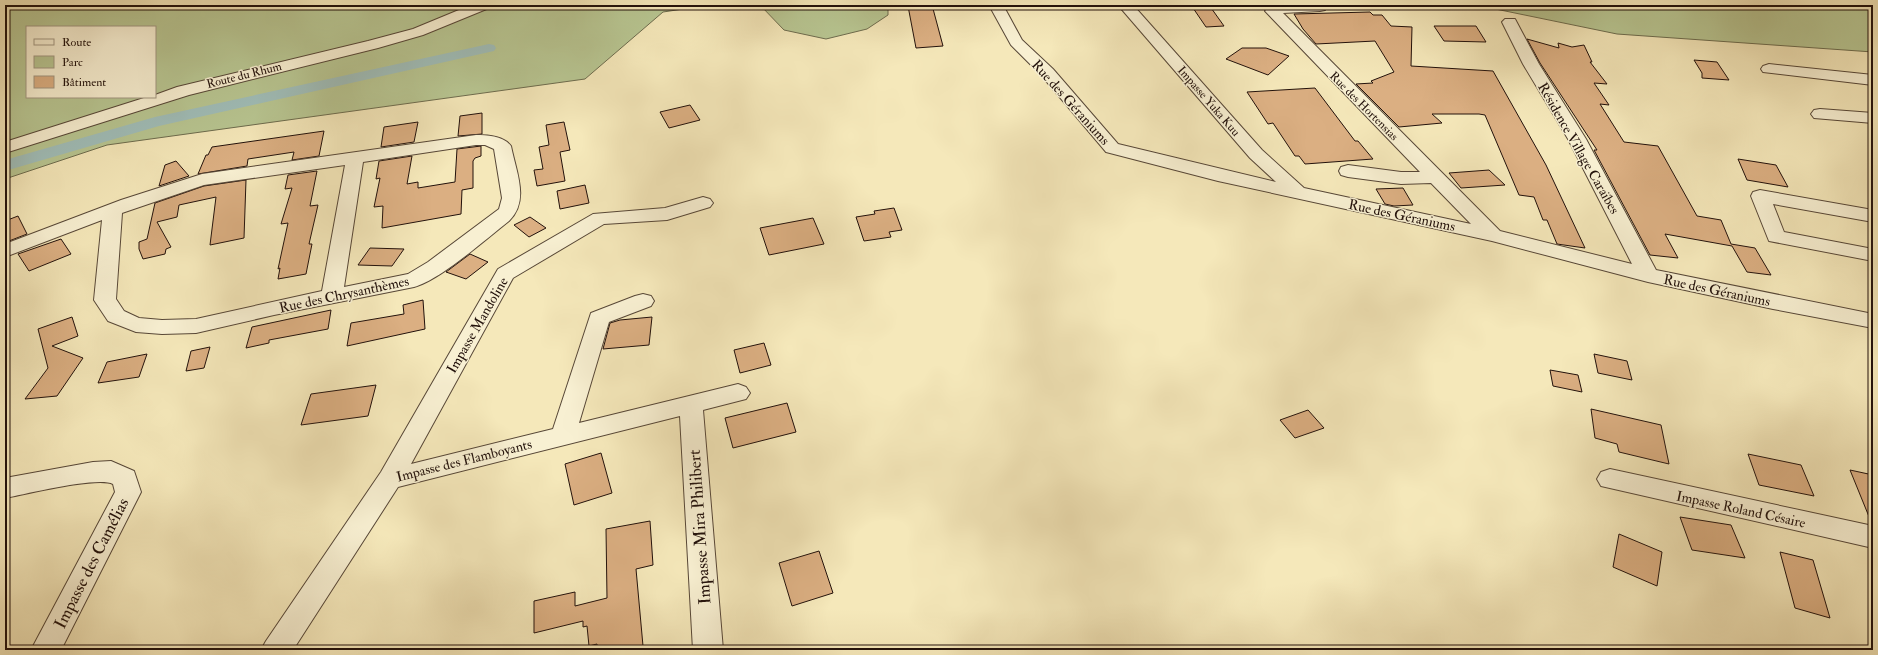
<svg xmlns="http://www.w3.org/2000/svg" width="1878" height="655" font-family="'IM FELL Double Pica',serif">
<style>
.green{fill:#b8c692;stroke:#6d6c4e;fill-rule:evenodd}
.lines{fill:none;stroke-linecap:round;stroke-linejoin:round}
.canal{fill:#a0beb9;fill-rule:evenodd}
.building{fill:#dbaf82;stroke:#22110b}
.minor-casing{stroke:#574737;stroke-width:2}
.minor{fill:#f8f0d2;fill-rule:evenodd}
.labels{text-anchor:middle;stroke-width:3;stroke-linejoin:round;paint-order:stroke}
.far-street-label{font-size:12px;fill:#22110b;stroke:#f8f0d2}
.street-label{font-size:14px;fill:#22110b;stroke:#f8f0d2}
.near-street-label{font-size:17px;fill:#22110b;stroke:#f8f0d2}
</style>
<rect width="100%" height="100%" fill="#f5e8ba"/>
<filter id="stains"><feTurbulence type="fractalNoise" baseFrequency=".005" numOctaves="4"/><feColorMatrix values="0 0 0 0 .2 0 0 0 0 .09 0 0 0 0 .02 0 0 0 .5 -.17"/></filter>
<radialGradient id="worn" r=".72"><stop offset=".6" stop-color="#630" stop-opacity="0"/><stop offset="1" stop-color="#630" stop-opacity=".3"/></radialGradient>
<!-- green -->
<g class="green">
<path d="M5 5H710L663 12 585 79 107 145 5 179ZM27 27H155V97H27Z"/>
<polygon points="760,5 888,5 888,15 867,29 826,39 784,30"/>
<polygon points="1476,5 1873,5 1873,52 1617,34"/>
</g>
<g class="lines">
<!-- canal -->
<polygon class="canal" points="489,44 494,45 496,48 494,51 159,126 5,171 5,160 155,117"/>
</g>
<!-- building -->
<g class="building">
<polygon points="932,5 943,46 916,48 908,6"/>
<polygon points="1191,5 1209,5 1224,26 1206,27"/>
<polygon points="1370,12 1373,15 1382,15 1391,26 1412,27 1411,66 1493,71 1546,165 1585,248 1557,244 1547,220 1543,220 1534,197 1519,195 1485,115 1479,114 1432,114 1442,123 1399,127 1356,84 1373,83 1371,81 1394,72 1375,41 1316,44 1303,29 1294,14"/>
<polygon points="1434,26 1476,26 1486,42 1444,41"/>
<polygon points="1527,39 1559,48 1558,43 1572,47 1584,45 1592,62 1590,62 1607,84 1594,83 1609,105 1600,104 1624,142 1658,146 1697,216 1721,220 1731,244 1755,248 1771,275 1747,272 1732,246 1665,234 1678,258 1650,255 1594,150 1597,150 1540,63"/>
<polygon points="1242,48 1266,48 1289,56 1268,75 1226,59"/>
<polygon points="1694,60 1717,62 1729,80 1702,78 1702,73"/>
<polygon points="1315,88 1355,141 1358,141 1373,159 1305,164 1299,156 1295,156 1273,123 1268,124 1247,92"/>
<polygon points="690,105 700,120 669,128 660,112"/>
<polygon points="482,113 482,134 458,136 460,116"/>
<polygon points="418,122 414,142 381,147 384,127"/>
<polygon points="564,122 570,150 560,152 565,181 537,186 534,170 543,169 539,147 549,145 546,125"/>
<polygon points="324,131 319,156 292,160 294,152 248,159 247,166 198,174 206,155 208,155 212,147"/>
<polygon points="481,146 481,156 475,158 473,161 473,188 462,190 461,214 382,228 383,206 374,207 380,178 376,179 379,161 412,156 407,184 418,182 418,188 455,182 457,149"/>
<polygon points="1738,159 1776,165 1788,187 1747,180"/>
<polygon points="176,161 189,176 159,186 165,165"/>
<polygon points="1489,170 1505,185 1461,188 1449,173"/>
<polygon points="317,171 310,206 318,205 309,244 312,244 306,274 278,279 280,268 278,269 288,223 281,224 292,188 285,189 288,175"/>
<polygon points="246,180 244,238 210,245 216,197 179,205 177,217 157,222 171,247 166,249 165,254 143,259 139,249 139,242 147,239 155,203 204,186"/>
<polygon points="585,185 589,203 560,209 557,191"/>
<polygon points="1403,188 1413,205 1394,206 1385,204 1376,189"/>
<polygon points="894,208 902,230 889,232 891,237 864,241 856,217 875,214 874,211"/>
<polygon points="18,216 27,234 9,241 5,234 5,221"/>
<polygon points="530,217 546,228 529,237 514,225"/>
<polygon points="813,218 824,244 769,255 760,228"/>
<polygon points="61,239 71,254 29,271 18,254"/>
<polygon points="370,248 404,249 392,266 358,265"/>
<polygon points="470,254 488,262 466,279 446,272"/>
<polygon points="423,300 425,329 347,346 351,323 404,314 403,305"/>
<polygon points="331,310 328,329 269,340 269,343 246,348 252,327"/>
<polygon points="72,317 78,336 52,346 83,358 57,396 25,399 48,368 38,329"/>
<polygon points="652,317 649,345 603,349 610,323 620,320"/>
<polygon points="764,343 771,365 740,373 734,350"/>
<polygon points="210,347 204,368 186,371 191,351"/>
<polygon points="147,354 139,377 98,383 107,362"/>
<polygon points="1594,354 1627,361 1632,380 1598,373"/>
<polygon points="1550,370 1578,375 1582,392 1553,386"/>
<polygon points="376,385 368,416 301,425 311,394"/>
<polygon points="787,403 796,432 733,448 725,418"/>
<polygon points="1591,409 1661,425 1669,464 1619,452 1617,444 1595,438"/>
<polygon points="1308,410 1324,428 1295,438 1280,420"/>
<polygon points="601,453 612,493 574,505 565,464"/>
<polygon points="1748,454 1801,465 1814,496 1759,485"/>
<polygon points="1850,470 1873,475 1873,524 1872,524"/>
<polygon points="1680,517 1731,525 1745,558 1692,550"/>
<polygon points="650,521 653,565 636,569 643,646 629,650 597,650 597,644 589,646 587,626 583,627 583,621 534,633 534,601 575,592 575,606 607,598 606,529"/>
<polygon points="1619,534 1662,552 1657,586 1613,567"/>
<polygon points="819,551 833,593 792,606 779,563"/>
<polygon points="1780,552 1813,560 1830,618 1795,608"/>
</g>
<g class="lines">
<!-- minor casing -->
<g class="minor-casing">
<g id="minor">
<polygon points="471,5 491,5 489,8 423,35 378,48 189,95 5,153 5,142 147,97 155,97 155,95 177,87 368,41 413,29"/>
<path d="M989 5H1003L1022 40 1053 69 1118 144 1276 182 1250 158 1118 5H1133L1262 150 1304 188 1471 224 1431 183 1401 184 1348 177 1341 175 1339 171 1341 167 1348 165 1401 172H1420L1265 11C1272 1 1313 5 1326 5L1327 7 1325 10 1320 11 1283 13 1500 231 1632 264 1568 139 1523 64 1502 22 1505 19H1515L1539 64 1586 139 1656 270 1873 314V328L1773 309 1648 282 1492 241 1218 181 1106 152 1041 75 1011 45Z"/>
<polygon points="1769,64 1873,75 1873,85 1763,72 1761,69 1763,66"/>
<polygon points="1820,109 1873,113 1873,123 1814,118 1811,114 1814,110"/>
<path d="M476 135C487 135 504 136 511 146 516 172 530 200 509 221 486 239 440 280 414 287L274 315 196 333 162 334 136 332 108 321 94 300 102 220 5 257V244L121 200 202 174ZM476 145H485L494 149 502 198 499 209 428 262 408 274 344 287 363 162ZM345 165 322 291 196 319 162 320 139 318 124 311 116 299 122 213 204 185Z"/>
<polygon points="1760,190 1873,210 1873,222 1773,204 1784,232 1873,249 1873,261 1769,241 1751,196 1753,192"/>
<polygon points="703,197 710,199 713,203 710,207 667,220 604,224 513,278 411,464 553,429 591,313 635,296 643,294 651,296 654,301 651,306 609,322 579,423 738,384 746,387 750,393 746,399 703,410 723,650 693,650 680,416 398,487 293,650 261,650 266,641 381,472 498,269 593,214 665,208"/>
<path d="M111 461 134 471 141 492 61 650H31L115 492 113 484C98 476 26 494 5 498V478L93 462Z"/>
<polygon points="1610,469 1873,526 1873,548 1601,486 1597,479 1601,472"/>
</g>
</g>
<!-- minor -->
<use href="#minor" class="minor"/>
</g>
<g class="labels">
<!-- far-street labels -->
<g class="far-street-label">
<text transform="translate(244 75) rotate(-14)" y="4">Route du Rhum</text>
<text transform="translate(1209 101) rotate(49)" y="4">Impasse Yuka Kuu</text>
<text transform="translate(1364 106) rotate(45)" y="4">Rue des Hortensias</text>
</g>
<!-- street labels -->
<g class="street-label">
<text transform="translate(1071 102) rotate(48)" y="5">Rue des Géraniums</text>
<text transform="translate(1579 148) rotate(60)" y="5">Résidence Village Caraïbes</text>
<text transform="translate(1402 215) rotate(12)" y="5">Rue des Géraniums</text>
<text transform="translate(1717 290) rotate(12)" y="5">Rue des Géraniums</text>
<text transform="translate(344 294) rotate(-12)" y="5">Rue des Chrysanthèmes</text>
<text transform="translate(477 325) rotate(-60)" y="5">Impasse Mandoline</text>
<text transform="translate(464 460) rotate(-14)" y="5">Impasse des Flamboyants</text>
<text transform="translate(1741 509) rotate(12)" y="5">Impasse Roland Césaire</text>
</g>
<!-- near-street labels -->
<g class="near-street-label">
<text transform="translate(699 527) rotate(-94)" y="6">Impasse Mira Philibert</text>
<text transform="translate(91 563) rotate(-63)" y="6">Impasse des Camélias</text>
</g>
</g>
<!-- margin -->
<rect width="1878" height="655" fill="none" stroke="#f5e8ba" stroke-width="20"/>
<rect x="6" y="6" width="1866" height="643" fill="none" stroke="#22110b" stroke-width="2"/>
<rect x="10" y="10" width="1858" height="635" fill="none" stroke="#22110b"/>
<!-- legend -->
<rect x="26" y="26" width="130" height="72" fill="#f8f0d2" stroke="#a29782"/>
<rect x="34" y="39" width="20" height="6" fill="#f8f0d2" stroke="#a29782"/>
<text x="62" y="46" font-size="12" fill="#22110b">Route</text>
<rect x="34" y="56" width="20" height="12" fill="#b8c692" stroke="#a29782"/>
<text x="62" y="66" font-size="12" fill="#22110b">Parc</text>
<rect x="34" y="76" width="20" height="12" fill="#dbaf82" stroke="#a29782"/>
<text x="62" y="86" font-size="12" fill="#22110b">Bâtiment</text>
<rect width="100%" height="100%" filter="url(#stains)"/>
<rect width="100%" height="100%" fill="url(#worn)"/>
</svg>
